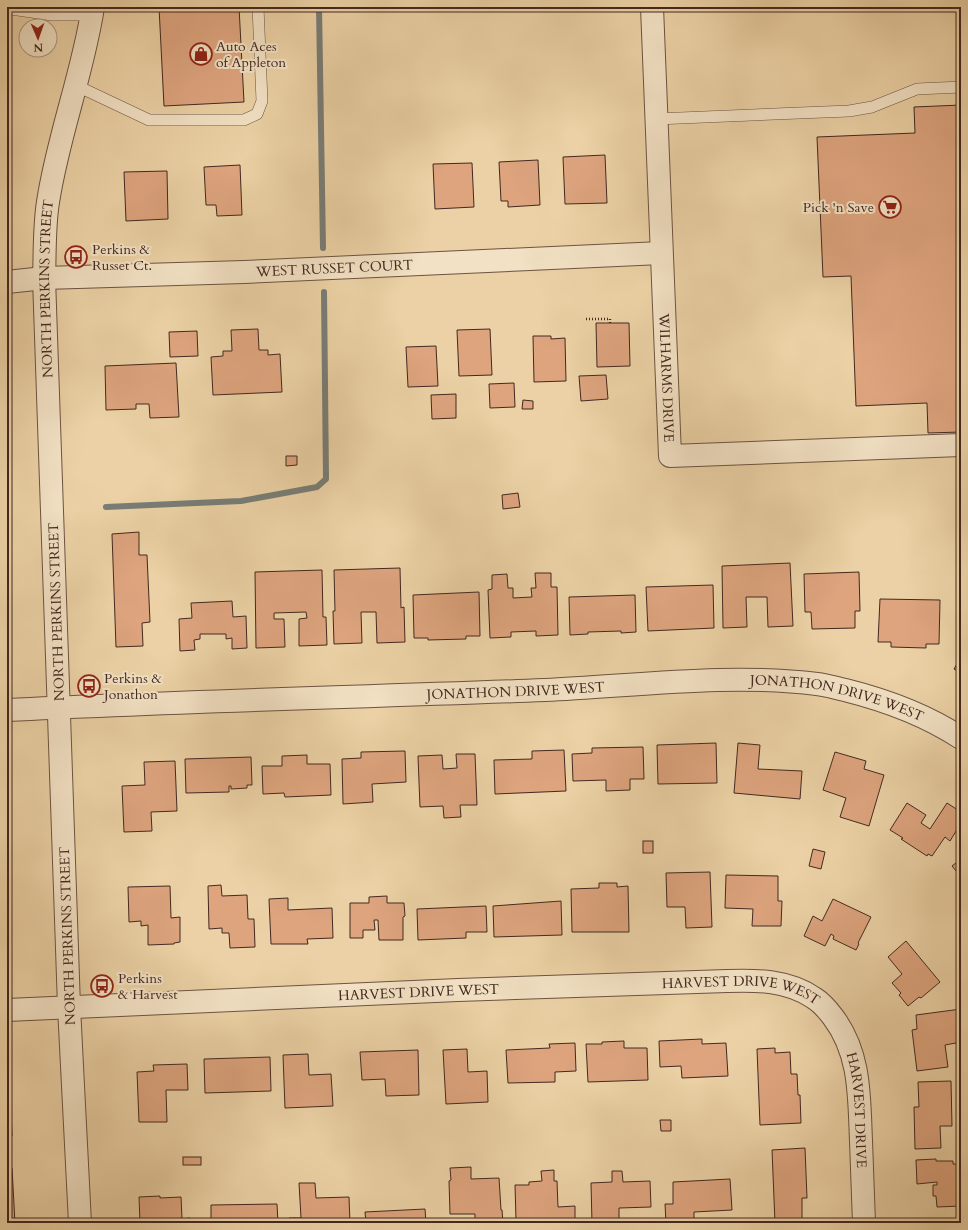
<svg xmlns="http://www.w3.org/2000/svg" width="968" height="1230" font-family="Cardo,serif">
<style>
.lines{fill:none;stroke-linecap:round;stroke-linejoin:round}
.stream{stroke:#787d76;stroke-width:6}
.building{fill:#dda47e;stroke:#432920}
.service-casing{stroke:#6d5341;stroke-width:12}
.minor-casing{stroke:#6d5341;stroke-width:24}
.tertiary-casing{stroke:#6d5341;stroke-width:24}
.path{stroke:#432920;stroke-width:2.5;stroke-dasharray:1 2;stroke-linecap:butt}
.service{stroke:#f2e1c4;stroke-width:11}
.minor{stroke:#f2e1c4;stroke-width:22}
.tertiary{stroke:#f2e1c4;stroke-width:22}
.labels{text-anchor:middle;stroke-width:4;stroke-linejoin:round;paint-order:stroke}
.poi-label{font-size:14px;fill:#432920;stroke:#f2e1c4;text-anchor:start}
.street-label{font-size:14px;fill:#432920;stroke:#f2e1c4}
</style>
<rect width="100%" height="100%" fill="#ebd1a5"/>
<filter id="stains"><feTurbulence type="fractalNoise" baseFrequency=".005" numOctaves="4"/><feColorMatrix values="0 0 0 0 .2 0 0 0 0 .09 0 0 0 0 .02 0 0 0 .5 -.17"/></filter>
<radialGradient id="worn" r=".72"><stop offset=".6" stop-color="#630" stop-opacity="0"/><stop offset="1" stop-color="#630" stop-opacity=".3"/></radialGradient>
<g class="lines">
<!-- stream -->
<g class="stream">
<polyline points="319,7 323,248"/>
<polyline points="106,507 241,501 317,487 326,479 324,292"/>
</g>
</g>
<!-- building -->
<g class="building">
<polygon points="159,7 239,7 244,102 164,106"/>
<polygon points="961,105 961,432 928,433 927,403 856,406 851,276 823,277 817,137 915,133 914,107"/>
<polygon points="605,155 607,203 565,204 563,157"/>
<polygon points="538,160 540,205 508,207 508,201 501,201 499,162"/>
<polygon points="472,163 474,207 435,209 433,164"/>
<polygon points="240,165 242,215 217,216 216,205 206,205 204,167"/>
<polygon points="167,171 168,219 126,221 124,172"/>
<polygon points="596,323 629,323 630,366 597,367"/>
<polygon points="258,329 259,350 268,350 268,355 280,354 282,392 213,395 211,357 223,356 223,351 232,351 231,330"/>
<polygon points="490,329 492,375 459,376 457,330"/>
<polygon points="197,331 198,356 170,357 169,332"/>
<polygon points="533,336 551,336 551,339 565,338 566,381 534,382"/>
<polygon points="436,346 438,386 408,387 406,347"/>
<polygon points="176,363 179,417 150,418 149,404 136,404 136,409 106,410 105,366"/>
<polygon points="606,375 608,399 581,401 579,376"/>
<polygon points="514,383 515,407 490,408 489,384"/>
<polygon points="456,394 456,418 432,419 431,395"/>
<polygon points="523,400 533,401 533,409 522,409"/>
<polygon points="286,456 297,456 297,465 286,466"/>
<polygon points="518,493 520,507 503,509 502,495"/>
<polygon points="139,532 139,555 147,555 150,622 142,623 143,646 116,647 112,534"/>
<polygon points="790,563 793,626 768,627 767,597 746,597 747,627 723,628 722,566"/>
<polygon points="400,568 401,608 404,607 405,642 377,643 376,612 361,612 362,643 334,644 333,611 335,611 334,570"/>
<polygon points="322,570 323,617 326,617 327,645 299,646 299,619 307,618 306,612 274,613 274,619 284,619 285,647 256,648 255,572"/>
<polygon points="859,572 860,611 855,611 855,628 812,629 811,612 805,612 804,574"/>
<polygon points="535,573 551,573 551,587 557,587 558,635 536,636 536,631 511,632 511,637 490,638 488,590 492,589 492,575 507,574 508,588 513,588 513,598 532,597 531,588 536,588"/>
<polygon points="713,585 714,628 648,631 646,587"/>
<polygon points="479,592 480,636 466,636 466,639 428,640 428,638 414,638 413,595"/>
<polygon points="635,595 636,632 621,633 621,631 588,632 588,634 570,635 569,597"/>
<polygon points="880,599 940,600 939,644 926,644 926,648 891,647 891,642 878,642"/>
<polygon points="232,601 233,617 246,616 247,648 232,649 232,638 226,639 226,634 200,634 200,639 194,640 195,650 180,651 179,619 192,618 191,603"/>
<polygon points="961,657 961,673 954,669"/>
<polygon points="716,743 717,783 658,784 657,745"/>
<polygon points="738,743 760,745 758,769 802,771 800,799 734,793"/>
<polygon points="643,747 644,779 630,779 630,790 606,791 606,780 573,781 572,754 592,753 592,748"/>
<polygon points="564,750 566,791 495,794 494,760 532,759 532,751"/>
<polygon points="405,751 406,782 372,784 373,802 343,804 342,759 361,758 361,752"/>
<polygon points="835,752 866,761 864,769 884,775 869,826 840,817 846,798 823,790"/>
<polygon points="456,754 475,754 477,805 460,805 461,817 444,818 443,806 420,807 418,756 442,755 443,769 457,768"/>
<polygon points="307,755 307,764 330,764 331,795 285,797 284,793 263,794 262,766 282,766 282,756"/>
<polygon points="251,757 252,785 247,785 247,788 231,789 231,786 229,786 229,792 186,793 185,759"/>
<polygon points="175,761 177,811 151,812 152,831 124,832 122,786 145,785 144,762"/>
<polygon points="907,803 926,815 921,823 930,829 947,803 961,812 961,823 950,841 945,837 932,856 928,854 927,856 901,839 903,838 890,830"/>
<rect x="643" y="841" width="10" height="12"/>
<polygon points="813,849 825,852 821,869 809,866"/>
<polygon points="961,859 961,877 952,866"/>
<polygon points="710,872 712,927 686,928 685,907 667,907 666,873"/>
<polygon points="726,875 778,876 778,901 782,901 781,926 752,926 753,909 725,908"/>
<polygon points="599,883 617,883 617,887 628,886 629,932 572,932 571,889 599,888"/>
<polygon points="221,885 222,896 247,895 248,919 254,919 255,947 230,948 229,933 222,933 222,928 209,929 208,886"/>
<polygon points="170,886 171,918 180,917 180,942 174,943 174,944 148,945 148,925 141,926 141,921 129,922 128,887"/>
<polygon points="387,896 387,903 404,903 405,916 403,917 403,940 379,940 378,920 374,920 375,930 363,930 363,938 350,938 350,903 369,903 369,897"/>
<polygon points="288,898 288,910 332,908 333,938 307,939 308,944 271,944 269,899"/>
<polygon points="833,899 871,917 858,943 859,944 856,950 833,939 834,936 831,934 825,946 804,936 813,916 822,921"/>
<polygon points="561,901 562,935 494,937 493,906"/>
<polygon points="486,906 487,932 466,932 466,938 418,940 417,909"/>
<polygon points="906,941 940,982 921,998 919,997 908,1006 899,995 901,993 892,983 902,974 888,957"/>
<polygon points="961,1009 961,1042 945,1045 948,1067 917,1071 912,1030 917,1029 916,1015"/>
<polygon points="702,1039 702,1044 726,1043 728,1076 682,1078 681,1066 660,1067 659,1041"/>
<polygon points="624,1041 624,1048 647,1048 648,1080 588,1082 586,1044 602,1044 602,1042"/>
<polygon points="575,1043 576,1071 555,1072 555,1082 508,1083 506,1050 550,1048 549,1044"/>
<polygon points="775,1048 775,1053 790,1052 791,1074 797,1074 798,1095 800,1095 801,1123 760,1125 757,1049"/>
<polygon points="467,1049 468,1072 487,1071 488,1102 446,1104 443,1050"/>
<polygon points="418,1050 419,1095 386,1096 385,1079 362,1080 360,1052"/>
<polygon points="308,1054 309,1075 331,1074 333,1106 285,1108 283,1055"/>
<polygon points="270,1057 271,1091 205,1093 204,1059"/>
<polygon points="187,1064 188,1090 166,1090 167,1122 139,1122 137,1072 154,1071 153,1065"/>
<polygon points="951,1081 952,1126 940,1126 941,1148 915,1149 914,1107 919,1107 918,1082"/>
<polygon points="7,1089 10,1089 12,1136 7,1136"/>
<polygon points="660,1120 671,1120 671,1131 661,1131"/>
<polygon points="805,1148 807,1198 802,1198 802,1223 775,1223 772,1150"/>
<rect x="183" y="1157" width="18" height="8"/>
<polygon points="936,1159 936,1161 953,1161 953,1164 961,1164 961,1206 937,1207 936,1196 933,1196 933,1185 937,1185 937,1182 917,1184 916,1160"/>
<polygon points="471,1167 471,1179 499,1178 501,1210 502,1210 503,1223 475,1223 475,1214 450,1214 449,1181 451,1180 450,1168"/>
<polygon points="12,1168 15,1223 7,1223 7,1169"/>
<polygon points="554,1170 554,1181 557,1181 558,1207 575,1206 575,1223 546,1223 546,1219 516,1220 515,1185 529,1185 529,1182 542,1181 541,1171"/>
<polygon points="612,1171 622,1171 623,1182 650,1181 651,1207 619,1208 619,1223 592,1223 591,1183 612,1182"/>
<polygon points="730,1179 732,1210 694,1212 694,1223 666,1223 665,1204 673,1204 673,1182"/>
<polygon points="299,1183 315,1183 316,1198 349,1197 350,1223 289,1223 289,1218 301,1218"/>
<polygon points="160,1196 160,1198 181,1197 182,1219 190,1218 190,1223 140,1223 139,1197"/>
<polygon points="277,1204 278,1223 211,1223 211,1205"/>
<polygon points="425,1209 426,1223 366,1223 365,1212"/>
</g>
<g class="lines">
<!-- service casing -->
<g class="service-casing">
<g id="service">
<polyline points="8,7 11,9 52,15 92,15"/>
<polyline points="75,85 149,120 244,120 257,114 262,101 258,7"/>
<polyline points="656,119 849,111 872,107 917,89 961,87"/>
</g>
</g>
<!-- minor casing -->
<g class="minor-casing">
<g id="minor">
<path id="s1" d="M652 7 670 456 961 445"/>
<path id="s2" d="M7 282 44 278 244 272 661 253"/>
<path id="s3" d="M7 710C186 701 366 697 545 690 634 686 728 673 817 684 826 685 836 688 845 690 885 700 926 715 961 738"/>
<path id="s4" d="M7 1010 458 990 727 981C757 980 788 980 814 998 822 1003 827 1009 833 1017 861 1054 859 1097 861 1141 862 1169 863 1196 864 1223"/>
</g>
</g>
<!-- tertiary casing -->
<g class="tertiary-casing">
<g id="tertiary">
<path id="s5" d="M80 1223 69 1007 44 278C45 253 44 227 48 202 58 136 83 73 93 7"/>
</g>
</g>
<!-- path -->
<polyline class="path" points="586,319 610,319 610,323"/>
<!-- service -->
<use href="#service" class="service"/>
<!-- minor -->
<use href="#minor" class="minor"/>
<!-- tertiary -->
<use href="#tertiary" class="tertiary"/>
</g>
<!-- icons -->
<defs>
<g id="shop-ring" transform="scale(1.15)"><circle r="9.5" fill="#f2e1c4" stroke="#8f2418" stroke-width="1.5"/><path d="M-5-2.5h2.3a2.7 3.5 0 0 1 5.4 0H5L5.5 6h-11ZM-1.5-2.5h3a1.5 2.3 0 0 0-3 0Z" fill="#8f2418"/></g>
<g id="supermarket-ring" transform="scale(1.15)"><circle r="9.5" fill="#f2e1c4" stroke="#8f2418" stroke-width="1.5"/><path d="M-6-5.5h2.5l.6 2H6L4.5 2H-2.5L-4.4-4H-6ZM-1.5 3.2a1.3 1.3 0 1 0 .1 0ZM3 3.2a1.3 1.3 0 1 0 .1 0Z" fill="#8f2418"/></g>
<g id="bus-ring" transform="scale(1.15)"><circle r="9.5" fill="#f2e1c4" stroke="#8f2418" stroke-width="1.5"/><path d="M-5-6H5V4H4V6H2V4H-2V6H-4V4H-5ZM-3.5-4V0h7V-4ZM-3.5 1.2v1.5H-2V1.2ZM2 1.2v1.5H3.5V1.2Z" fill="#8f2418"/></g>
</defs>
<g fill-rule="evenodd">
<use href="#shop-ring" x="201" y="54"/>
<use href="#supermarket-ring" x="890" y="207"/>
<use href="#bus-ring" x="76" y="257"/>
<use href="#bus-ring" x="89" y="686"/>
<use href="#bus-ring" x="102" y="986"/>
</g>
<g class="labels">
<!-- poi labels -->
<g class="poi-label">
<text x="216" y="51">Auto Aces<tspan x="216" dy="16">of Appleton</tspan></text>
<text x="874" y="212" text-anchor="end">Pick 'n Save</text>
<text x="92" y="254">Perkins &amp;<tspan x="92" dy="16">Russet Ct.</tspan></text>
<text x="104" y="683">Perkins &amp;<tspan x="104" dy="16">Jonathon</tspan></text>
<text x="118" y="983">Perkins<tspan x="118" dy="16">&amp; Harvest</tspan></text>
</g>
<!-- street labels -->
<g class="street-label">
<text dy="5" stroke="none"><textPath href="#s2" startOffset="328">WEST RUSSET COURT</textPath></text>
<text dy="5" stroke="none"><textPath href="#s5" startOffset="935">NORTH PERKINS STREET</textPath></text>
<text dy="5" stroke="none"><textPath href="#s1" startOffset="371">WILHARMS DRIVE</textPath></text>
<text transform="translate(56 612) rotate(-92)" y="5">NORTH PERKINS STREET</text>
<text dy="5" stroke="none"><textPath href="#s3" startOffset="509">JONATHON DRIVE WEST</textPath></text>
<text dy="5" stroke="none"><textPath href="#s3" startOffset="833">JONATHON DRIVE WEST</textPath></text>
<text transform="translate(67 936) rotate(-92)" y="5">NORTH PERKINS STREET</text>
<text dy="5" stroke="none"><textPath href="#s4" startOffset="412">HARVEST DRIVE WEST</textPath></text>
<text dy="5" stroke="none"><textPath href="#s4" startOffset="736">HARVEST DRIVE WEST</textPath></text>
<text dy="5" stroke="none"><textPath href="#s4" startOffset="936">HARVEST DRIVE</textPath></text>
</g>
</g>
<!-- margin -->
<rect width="968" height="1230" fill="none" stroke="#ebd1a5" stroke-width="24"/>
<rect x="8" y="8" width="952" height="1214" fill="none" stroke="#432920" stroke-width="2"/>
<rect x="12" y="12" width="944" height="1206" fill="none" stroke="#432920"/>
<!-- north arrow -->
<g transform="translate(38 38) rotate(178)"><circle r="19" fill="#f2e1c4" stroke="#ac9782"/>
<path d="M0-3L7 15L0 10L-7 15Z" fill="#8f2418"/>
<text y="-6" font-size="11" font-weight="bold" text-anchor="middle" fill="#432920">N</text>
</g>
<rect width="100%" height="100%" filter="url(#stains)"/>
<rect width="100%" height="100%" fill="url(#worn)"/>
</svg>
